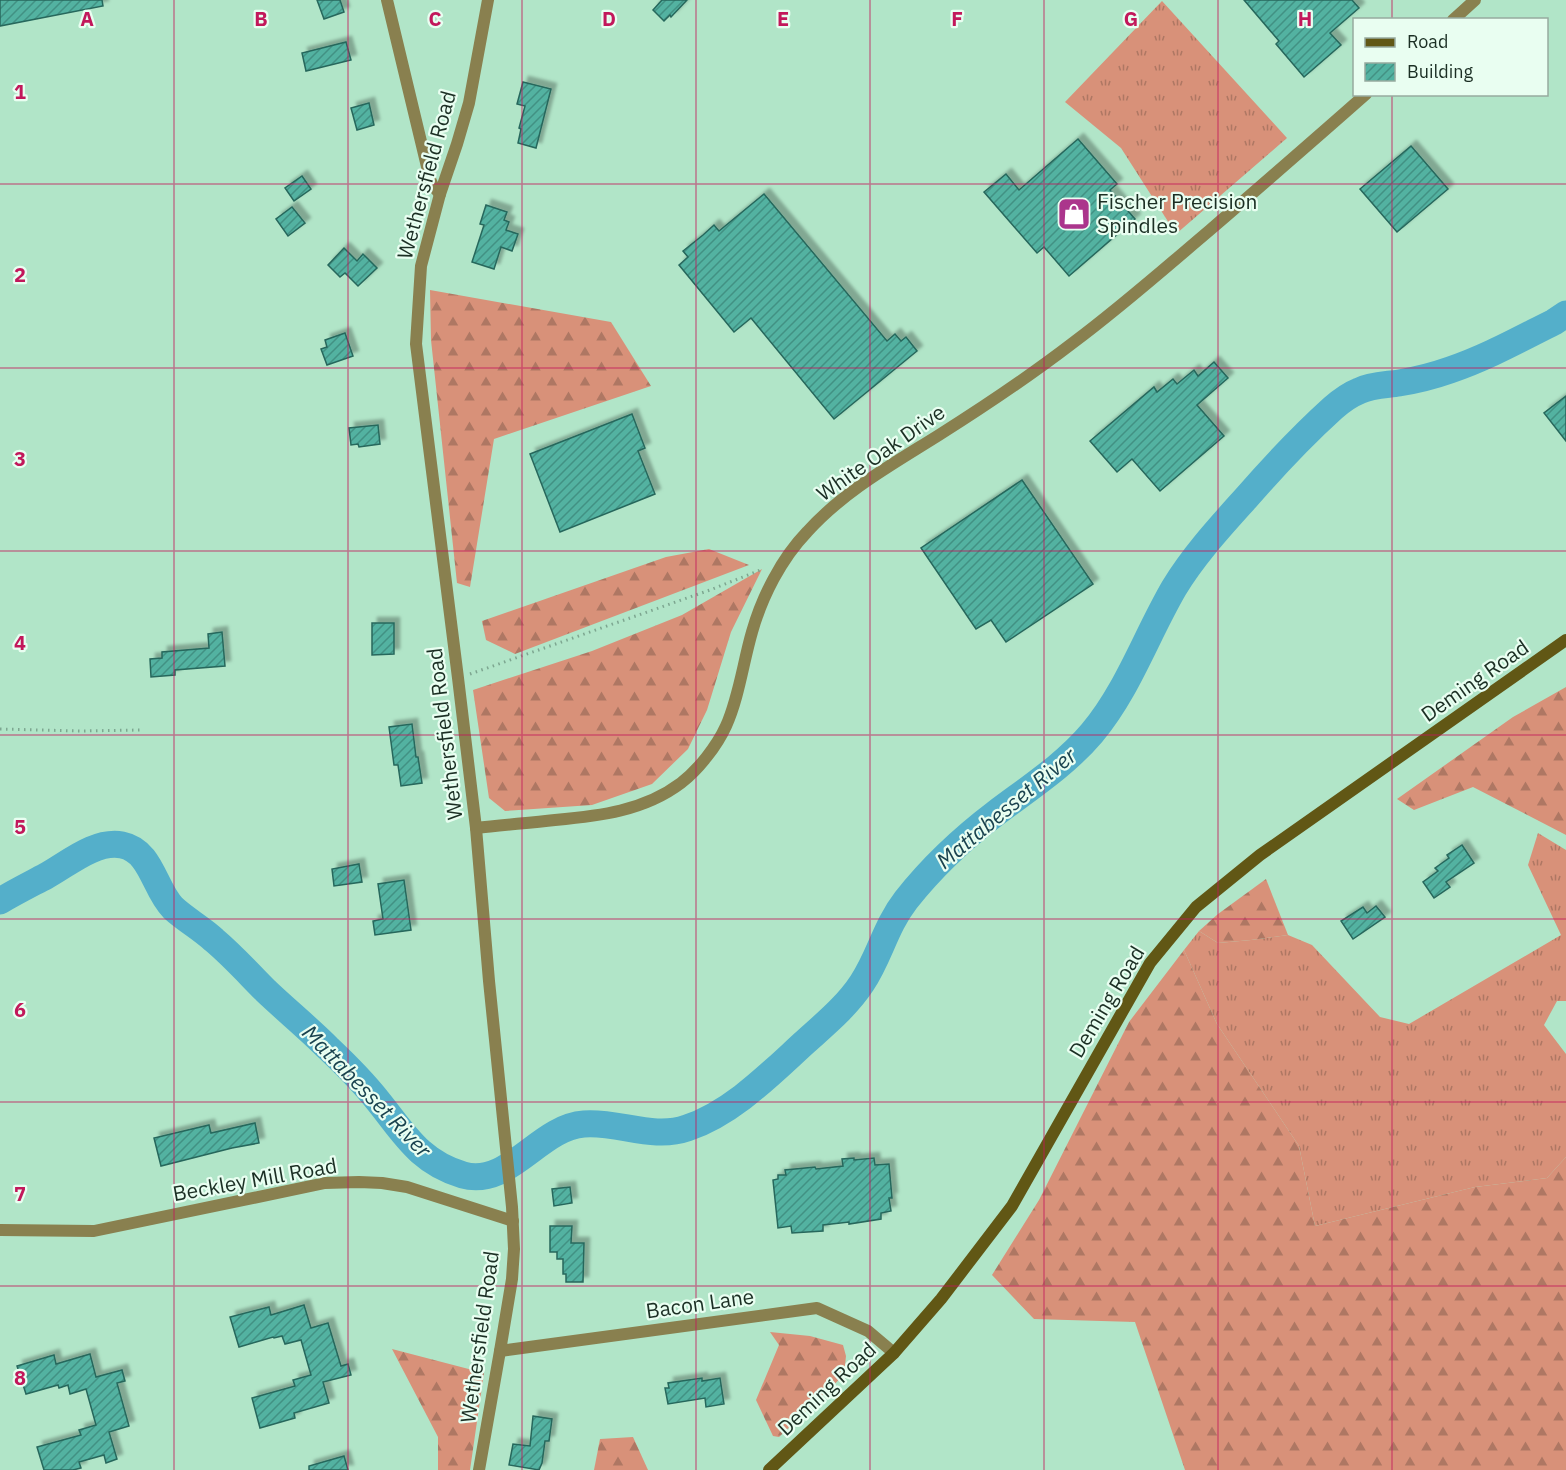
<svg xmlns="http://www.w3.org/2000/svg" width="1566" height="1470" font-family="'IBM Plex Sans',sans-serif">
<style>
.grass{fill:url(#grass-tufts)}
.forest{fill:url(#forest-firs)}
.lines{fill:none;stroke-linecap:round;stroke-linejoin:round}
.river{stroke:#54afca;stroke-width:27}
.building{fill:url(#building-hatch);stroke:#27675c;stroke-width:1.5;filter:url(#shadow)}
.path{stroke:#7da690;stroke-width:3;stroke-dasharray:1.5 4.5;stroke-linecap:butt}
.minor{stroke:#89804f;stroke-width:12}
.tertiary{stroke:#89804f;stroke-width:12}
.secondary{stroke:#615715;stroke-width:12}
.grid{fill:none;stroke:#c2185b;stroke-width:1.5;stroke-opacity:0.55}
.labels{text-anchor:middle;stroke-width:4.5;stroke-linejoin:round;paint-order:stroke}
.street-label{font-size:21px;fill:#1b2f24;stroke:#e9fef1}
.poi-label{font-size:21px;fill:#1b2f24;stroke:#e9fef1;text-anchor:start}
.water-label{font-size:22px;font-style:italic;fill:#1a434f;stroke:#e9fef1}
.grid-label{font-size:20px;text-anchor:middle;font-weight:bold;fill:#c2185b;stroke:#e9fef1;stroke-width:4.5;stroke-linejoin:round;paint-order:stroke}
</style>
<defs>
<pattern id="grass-tufts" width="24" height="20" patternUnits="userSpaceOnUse" patternTransform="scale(1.5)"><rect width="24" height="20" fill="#d89179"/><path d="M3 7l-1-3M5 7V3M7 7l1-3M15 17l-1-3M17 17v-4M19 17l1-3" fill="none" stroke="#ae7763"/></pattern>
<pattern id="forest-firs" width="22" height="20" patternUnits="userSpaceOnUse" patternTransform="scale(1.5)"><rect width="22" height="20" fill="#d89179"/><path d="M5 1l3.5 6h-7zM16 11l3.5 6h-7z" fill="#ae7763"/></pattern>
<pattern id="building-hatch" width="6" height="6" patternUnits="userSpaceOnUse" patternTransform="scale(1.5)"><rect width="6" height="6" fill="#52b2a1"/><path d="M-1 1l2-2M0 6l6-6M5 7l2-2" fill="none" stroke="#439183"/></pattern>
<filter id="shadow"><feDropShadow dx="5.5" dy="-5.5" stdDeviation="1.5" flood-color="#0004"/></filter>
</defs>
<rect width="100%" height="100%" fill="#b1e5c8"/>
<!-- grass -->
<g class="grass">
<polygon points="1162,1 1287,138 1176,234 1121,148 1065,102"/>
<polygon points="1538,833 1566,850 1566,1001 1557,1001 1544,1025 1566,1054 1566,1157 1547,1178 1475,1187 1315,1226 1299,1146 1217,1024 1184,950 1199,931 1218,943 1251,940 1288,935 1312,945 1380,1017 1409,1024 1561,935 1528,865"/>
</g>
<!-- forest -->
<g class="forest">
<polygon points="430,290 611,322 651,386 494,439 470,587 457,583 431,340"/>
<polygon points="709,549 749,565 515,654 486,640 482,621 666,557"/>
<polygon points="762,569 731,632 707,710 688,749 652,784 592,805 505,811 489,798 473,690 592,651 682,615"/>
<polygon points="1566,687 1566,835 1473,787 1414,810 1397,799 1513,717"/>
<polygon points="1266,879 1288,935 1251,940 1218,943 1199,931 1218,914"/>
<polygon points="1184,950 1217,1024 1299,1146 1315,1226 1475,1187 1547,1178 1566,1157 1566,1470 1185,1470 1135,1322 1034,1319 992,1275 1039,1200 1129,1022"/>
<polygon points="770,1332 810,1336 843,1345 846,1356 844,1375 779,1437 773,1436 756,1400 779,1345"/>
<polygon points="392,1349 484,1373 470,1470 438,1470 438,1437"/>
<polygon points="633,1437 648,1470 594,1470 600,1439"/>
</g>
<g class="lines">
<!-- river -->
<path class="river" d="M0 901C15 892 31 884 46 876 68 864 95 840 122 845 152 851 154 889 173 908 186 920 201 928 214 940 233 956 249 974 266 991 286 1010 308 1028 328 1048 345 1064 363 1082 378 1101 404 1133 419 1162 463 1175 509 1188 539 1127 584 1124 618 1121 653 1140 687 1128 732 1113 770 1074 804 1043 825 1024 847 1006 862 983 880 956 885 927 906 900 932 867 963 838 996 813 1029 788 1065 765 1092 733 1128 690 1146 636 1174 588 1194 555 1220 527 1246 498 1273 467 1302 436 1333 408 1341 401 1349 395 1359 391 1371 385 1386 385 1399 383 1417 380 1433 376 1450 370 1486 358 1520 339 1554 322L1566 314"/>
</g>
<!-- building -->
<g class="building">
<polygon points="0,0 102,0 103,6 0,26"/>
<polygon points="317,0 340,0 344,12 324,19"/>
<polygon points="662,0 687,0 671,17 670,15 664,21 653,10"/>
<polygon points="1244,0 1352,0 1359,8 1330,33 1341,45 1304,77 1276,44 1279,41"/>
<polygon points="346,42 351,60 306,71 302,53"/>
<polygon points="523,82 551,89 536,148 518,143 521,129 519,128 525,106 517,104"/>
<polygon points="369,103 374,125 357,130 351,108"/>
<polygon points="1078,139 1117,184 1110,190 1135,219 1069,276 1044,247 1037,253 984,192 1006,174 1019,190"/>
<polygon points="1411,146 1448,189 1397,232 1360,189"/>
<polygon points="302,176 311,189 294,201 285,188"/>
<polygon points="764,194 887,341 895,334 901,341 906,337 917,351 834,419 751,318 734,332 679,265 688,257 683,251 703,235 714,225 719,231"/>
<polygon points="486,205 507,212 504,220 509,222 506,230 518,234 512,251 501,247 494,269 472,262 484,225 480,224"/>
<polygon points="292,207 305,223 288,236 276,219"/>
<polygon points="344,248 357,261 363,254 377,268 358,286 345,273 340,277 328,265"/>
<polygon points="345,333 353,356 327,365 321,349 327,347 325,340"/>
<polygon points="1214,362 1228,378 1197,405 1224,436 1160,491 1132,459 1117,472 1090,441 1154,387 1157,392 1173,379 1177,384 1194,370 1198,376"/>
<polygon points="1566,396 1566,441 1544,413"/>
<polygon points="632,414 645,448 638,451 655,494 560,532 530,454"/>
<polygon points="378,425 380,444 359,447 358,444 351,445 349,428"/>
<polygon points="1022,480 1093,584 1006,642 991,620 976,629 921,548"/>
<polygon points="372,623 394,623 394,654 372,655"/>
<polygon points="222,632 225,666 175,670 175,675 151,677 150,659 162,658 162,652 209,648 208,634"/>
<polygon points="412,724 416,757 418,757 422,783 401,786 398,765 394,765 389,727"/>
<polygon points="1462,845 1474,863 1446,882 1450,887 1434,898 1423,882 1438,871 1435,868 1449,858 1447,855"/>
<polygon points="359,864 362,882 334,886 332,869"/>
<polygon points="404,880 411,930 375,935 373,921 383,919 378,884"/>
<polygon points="1376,906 1385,917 1353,939 1341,921 1363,907 1367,913"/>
<polygon points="255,1123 259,1143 232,1148 161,1166 154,1138 209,1125 211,1133"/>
<polygon points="854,1158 854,1160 874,1158 875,1165 889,1164 892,1198 889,1198 891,1211 881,1213 881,1219 849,1224 849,1222 823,1225 823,1231 792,1233 791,1226 778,1228 773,1180 778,1179 778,1175 786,1175 785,1170 815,1167 816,1169 843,1166 842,1159"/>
<polygon points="570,1187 572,1203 554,1206 552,1189"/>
<polygon points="550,1226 572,1226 571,1243 584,1243 583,1282 566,1282 566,1274 563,1274 563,1259 557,1259 557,1252 550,1252"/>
<polygon points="304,1305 311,1328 328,1323 341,1366 348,1364 351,1375 323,1382 329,1403 294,1413 295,1418 260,1428 252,1398 295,1386 293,1380 311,1375 301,1340 285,1344 282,1336 274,1338 273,1337 239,1347 230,1317 269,1307 271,1315"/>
<polygon points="90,1354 96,1377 122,1370 125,1381 117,1383 129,1426 109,1432 117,1459 106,1463 104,1455 79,1462 81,1468 73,1470 44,1470 37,1447 81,1435 79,1430 96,1425 86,1389 70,1394 68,1385 59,1388 58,1385 26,1394 17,1366 54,1355 56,1364"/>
<polygon points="702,1378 702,1381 720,1378 724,1404 706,1407 705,1398 668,1404 665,1388 669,1388 668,1383"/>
<polygon points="533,1416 552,1419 549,1441 545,1441 542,1463 539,1470 509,1465 513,1444 530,1446"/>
<polygon points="344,1456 348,1470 309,1470 309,1466"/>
</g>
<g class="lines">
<!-- path -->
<g class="path">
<polyline points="470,674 710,590 763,569"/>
<polyline points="0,729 80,731 140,730"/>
</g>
<!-- minor -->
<g class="minor">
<polyline points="387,0 430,179 433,186 440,194"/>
<polyline points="1453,20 1475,0"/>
<path d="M476 828C502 825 528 823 555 820 599 816 644 811 681 783 698 770 717 746 726 726 739 697 743 663 752 632 762 597 781 559 807 532 844 491 893 464 939 435 985 406 1031 375 1074 342 1121 307 1165 268 1210 230 1262 185 1314 140 1366 94"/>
<polyline points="0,1230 94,1231 325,1183 359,1182 382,1183 407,1187 513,1221"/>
<polyline points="479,1470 500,1351"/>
</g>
<!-- tertiary -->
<polyline class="tertiary" points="488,0 469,103 457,144 440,194 421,266 416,344 458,678 476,828 489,981 512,1207 514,1249 512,1279 500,1351 817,1308 868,1331 894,1353"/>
<!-- secondary -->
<polyline class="secondary" points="769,1470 894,1353 941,1299 1012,1206 1150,963 1196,907 1260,855 1566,640"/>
</g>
<!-- grid -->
<path class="grid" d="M174 0V1470M348 0V1470M522 0V1470M696 0V1470M870 0V1470M1044 0V1470M1218 0V1470M1392 0V20M1392 94V1470M0 184H1566M0 368H1566M0 551H1566M0 735H1566M0 919H1566M0 1102H1566M0 1286H1566"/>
<!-- icons -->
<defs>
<g id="shop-square" transform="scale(1.725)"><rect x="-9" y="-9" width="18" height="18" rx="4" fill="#ab358c" stroke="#e9fef1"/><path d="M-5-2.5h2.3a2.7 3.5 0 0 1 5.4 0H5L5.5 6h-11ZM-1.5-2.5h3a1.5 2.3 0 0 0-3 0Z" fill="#fff"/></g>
</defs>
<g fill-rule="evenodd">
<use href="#shop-square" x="1074" y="214"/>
</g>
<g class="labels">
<!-- street labels -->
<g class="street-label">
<text transform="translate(427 175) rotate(-75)" y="7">Wethersfield Road</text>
<text transform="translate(881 453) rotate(-35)" y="7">White Oak Drive</text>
<text transform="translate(1475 681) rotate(-35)" y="7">Deming Road</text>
<text transform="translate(445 734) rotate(-97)" y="7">Wethersfield Road</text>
<text transform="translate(1107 1002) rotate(-59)" y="7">Deming Road</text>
<text transform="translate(255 1180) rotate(-10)" y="7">Beckley Mill Road</text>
<text transform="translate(700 1304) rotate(-8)" y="7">Bacon Lane</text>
<text transform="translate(480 1337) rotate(-82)" y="7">Wethersfield Road</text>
<text transform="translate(827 1389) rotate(-43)" y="7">Deming Road</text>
</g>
<!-- poi labels -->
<g class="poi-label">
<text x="1097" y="209">Fischer Precision<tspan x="1097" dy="24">Spindles</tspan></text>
</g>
<!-- water labels -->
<g class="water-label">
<text transform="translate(1006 808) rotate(-40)" y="8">Mattabesset River</text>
<text transform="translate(367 1091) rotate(46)" y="8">Mattabesset River</text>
</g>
</g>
<g class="grid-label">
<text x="87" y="26">A</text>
<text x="261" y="26">B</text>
<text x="435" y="26">C</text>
<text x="609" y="26">D</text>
<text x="783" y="26">E</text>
<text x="957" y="26">F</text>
<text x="1131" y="26">G</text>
<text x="1305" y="26">H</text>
<text x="20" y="99">1</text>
<text x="20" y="282">2</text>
<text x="20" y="466">3</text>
<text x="20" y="650">4</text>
<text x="20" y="834">5</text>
<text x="20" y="1017">6</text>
<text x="20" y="1201">7</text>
<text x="20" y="1385">8</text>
</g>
<!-- legend -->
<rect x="1353" y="18" width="195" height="78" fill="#e9fef1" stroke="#97ab9f" stroke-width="1.5"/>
<rect x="1365" y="38" width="30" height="9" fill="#615715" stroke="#97ab9f" stroke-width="1.5"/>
<text x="1407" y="48" font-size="18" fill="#1b2f24">Road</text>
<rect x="1365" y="63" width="30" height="18" fill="url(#building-hatch)" stroke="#97ab9f" stroke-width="1.5"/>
<text x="1407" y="78" font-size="18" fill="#1b2f24">Building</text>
</svg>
